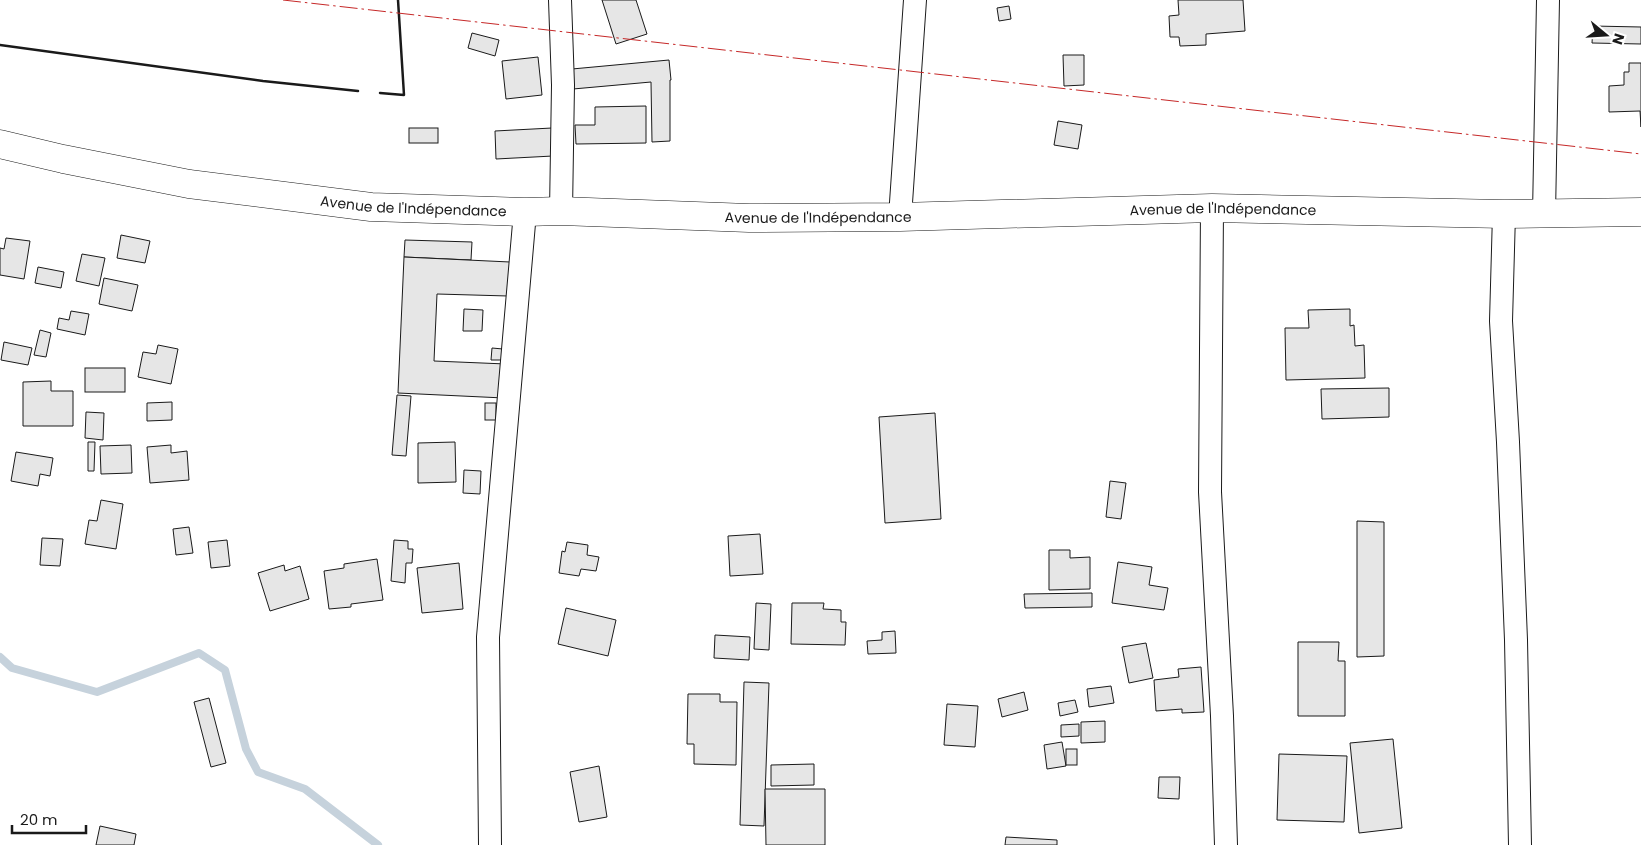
<svg xmlns="http://www.w3.org/2000/svg" width="1641" height="845" font-family="Poppins,sans-serif">
<style>
.lines{fill:none;stroke-linecap:round;stroke-linejoin:round}
.stream{stroke:#c6d2dc;stroke-width:8}
.building{fill:#e6e6e6;stroke:#1a1a1a}
.street-casing{stroke:#1a1a1a;stroke-width:24}
.primary-casing{stroke:#1a1a1a;stroke-width:29}
.street{stroke:#fff;stroke-width:22}
.primary{stroke:#fff;stroke-width:28}
.wall{stroke:#1a1a1a;stroke-width:2.5}
.power{stroke:#c62828;stroke-width:1;stroke-dasharray:18 4 2.5 4;stroke-linecap:butt}
.labels{text-anchor:middle;stroke-width:4;stroke-linejoin:round;paint-order:stroke}
.street-label{font-size:14px;fill:#1a1a1a;stroke:#fff}
</style>
<rect width="100%" height="100%" fill="#fff"/>
<g class="lines">
<!-- stream -->
<polyline class="stream" points="0,657 12,668 97,692 199,653 225,670 246,749 258,772 305,789 378,845"/>
</g>
<!-- building -->
<g class="building">
<polygon points="602,0 636,0 647,34 616,44"/>
<polygon points="1178,0 1243,0 1245,31 1206,34 1206,45 1180,46 1179,37 1170,37 1169,16 1179,15"/>
<polygon points="1009,6 1011,19 999,21 997,8"/>
<polygon points="1593,26 1641,27 1641,44 1592,43"/>
<polygon points="472,33 499,40 495,56 468,48"/>
<polygon points="1063,55 1084,55 1084,85 1064,86"/>
<polygon points="538,57 542,95 506,99 502,61"/>
<polygon points="669,60 671,80 670,80 670,141 652,142 651,82 573,89 572,69"/>
<polygon points="1629,63 1641,63 1641,127 1640,111 1609,112 1609,86 1624,85 1624,72 1629,72"/>
<polygon points="646,106 646,143 576,144 575,125 595,125 595,107"/>
<polygon points="1058,121 1082,125 1078,149 1054,145"/>
<rect x="409" y="128" width="29" height="15"/>
<polygon points="552,128 553,156 496,159 495,131"/>
<polygon points="121,235 150,241 145,263 117,258"/>
<polygon points="6,238 30,241 24,279 0,275 0,248 4,249"/>
<polygon points="405,240 472,242 471,260 404,257"/>
<polygon points="82,254 105,258 99,286 76,281"/>
<polygon points="404,257 510,262 508,296 437,294 434,361 506,364 504,398 398,393"/>
<polygon points="38,267 64,272 61,288 35,283"/>
<polygon points="104,278 138,285 132,311 99,304"/>
<polygon points="464,309 483,310 482,331 463,331"/>
<polygon points="1350,309 1350,326 1354,325 1355,346 1364,345 1365,378 1286,380 1285,328 1309,328 1308,310"/>
<polygon points="71,311 89,314 85,335 57,329 59,318 69,320"/>
<polygon points="40,330 51,333 46,357 34,355"/>
<polygon points="4,342 32,348 28,365 1,360"/>
<polygon points="158,345 178,349 171,384 138,377 143,352 156,354"/>
<polygon points="492,348 503,349 502,360 491,360"/>
<rect x="85" y="368" width="40" height="24"/>
<polygon points="51,381 51,391 73,391 73,426 23,426 23,382"/>
<polygon points="1389,388 1389,417 1322,419 1321,389"/>
<polygon points="397,395 411,396 406,456 392,455"/>
<polygon points="172,402 172,420 147,421 147,403"/>
<rect x="485" y="403" width="11" height="17"/>
<polygon points="86,412 104,413 103,440 85,438"/>
<polygon points="935,413 941,519 885,523 879,417"/>
<polygon points="88,442 95,442 94,471 88,471"/>
<polygon points="455,442 456,482 418,483 418,443"/>
<polygon points="131,445 132,473 101,474 100,446"/>
<polygon points="171,445 171,453 187,451 189,480 150,483 147,447"/>
<polygon points="16,452 53,458 50,476 40,474 38,486 11,481"/>
<polygon points="464,470 481,471 480,494 463,493"/>
<polygon points="1110,481 1126,483 1121,519 1106,517"/>
<polygon points="101,500 123,504 116,549 85,544 89,520 97,521"/>
<polygon points="1357,521 1384,522 1384,656 1357,657"/>
<polygon points="189,527 193,553 176,555 173,529"/>
<polygon points="760,534 763,574 730,576 728,536"/>
<polygon points="42,538 63,539 60,566 40,565"/>
<polygon points="227,540 230,566 211,568 208,542"/>
<polygon points="394,540 408,541 408,549 413,549 412,563 406,563 405,583 391,581"/>
<polygon points="567,542 588,545 587,555 599,557 596,571 581,569 579,576 559,573 562,551 565,552"/>
<polygon points="1049,550 1070,550 1070,558 1090,557 1090,589 1049,590"/>
<polygon points="377,559 383,600 351,604 351,607 329,609 324,571 344,568 344,564"/>
<polygon points="1118,562 1152,567 1149,585 1168,588 1164,610 1112,603"/>
<polygon points="459,563 463,609 422,613 417,568"/>
<polygon points="284,565 285,571 300,566 309,599 270,611 258,573"/>
<polygon points="1092,593 1092,607 1025,608 1024,594"/>
<polygon points="756,603 771,604 769,650 754,649"/>
<polygon points="792,603 824,603 823,609 841,610 841,622 846,622 845,645 791,644"/>
<polygon points="566,608 616,620 608,656 558,644"/>
<polygon points="895,631 896,653 868,654 867,641 882,640 882,632"/>
<polygon points="715,635 750,637 749,660 714,658"/>
<polygon points="1298,642 1339,642 1338,661 1345,661 1345,716 1298,716"/>
<polygon points="1146,643 1153,678 1129,683 1122,647"/>
<polygon points="1201,667 1204,712 1182,713 1182,709 1156,711 1154,680 1179,677 1178,669"/>
<polygon points="744,682 769,683 764,826 740,825"/>
<polygon points="1111,686 1114,703 1089,707 1087,689"/>
<polygon points="1024,692 1028,710 1002,717 998,699"/>
<polygon points="688,694 720,694 720,702 737,702 736,765 694,764 694,744 687,744"/>
<polygon points="209,698 226,763 211,767 194,702"/>
<polygon points="1075,700 1078,712 1060,716 1058,703"/>
<polygon points="947,704 978,706 975,747 944,745"/>
<polygon points="1105,721 1105,742 1081,743 1081,722"/>
<polygon points="1079,724 1079,736 1061,737 1061,725"/>
<polygon points="1393,739 1402,828 1359,833 1350,743"/>
<polygon points="1062,742 1066,766 1047,769 1044,745"/>
<rect x="1066" y="749" width="11" height="16"/>
<polygon points="1279,754 1347,756 1344,822 1277,820"/>
<polygon points="814,764 814,785 771,786 771,765"/>
<polygon points="599,766 607,817 579,822 570,772"/>
<polygon points="1159,777 1180,777 1179,799 1158,798"/>
<polygon points="765,789 825,789 825,845 766,845"/>
<polygon points="100,826 136,834 134,845 96,845"/>
<polygon points="1006,837 1057,840 1057,845 1005,845"/>
</g>
<g class="lines">
<!-- street casing -->
<g class="street-casing">
<g id="street">
<polyline points="560,0 563,85 561,211"/>
<polyline points="1212,208 1210,492 1222,716 1226,845"/>
<polyline points="1504,214 1501,321 1508,442 1516,640 1520,845"/>
<polyline points="1544,214 1548,0"/>
<polyline points="900,217 915,0"/>
<polyline points="490,845 488,637 525,212"/>
</g>
</g>
<!-- primary casing -->
<g class="primary-casing">
<g id="primary">
<path id="s1" d="M0 144 63 159 189 184 371 207 525 212 561 211 749 218 900 217 1212 208 1504 214 1641 212"/>
</g>
</g>
<!-- street -->
<use href="#street" class="street"/>
<!-- primary -->
<use href="#primary" class="primary"/>
<!-- wall -->
<g class="wall">
<polyline points="0,45 263,81 358,91"/>
<polyline points="380,93 404,95 398,0"/>
</g>
<!-- power -->
<polyline class="power" points="283,0 1641,154"/>
</g>
<g class="labels">
<!-- street labels -->
<g class="street-label">
<text dy="5" stroke="none"><textPath href="#s1" startOffset="419">Avenue de l'Indépendance</textPath></text>
<text dy="5" stroke="none"><textPath href="#s1" startOffset="1229">Avenue de l'Indépendance</textPath></text>
<text dy="5" stroke="none"><textPath href="#s1" startOffset="824">Avenue de l'Indépendance</textPath></text>
</g>
</g>
<!-- north arrow -->
<g transform="translate(1606 35) rotate(108)" stroke="#ffffff" stroke-width="4" paint-order="stroke">
<path d="M0-4L9 19L0 12L-9 19Z" fill="#1a1a1a"/>
<text y="-8" font-size="14" font-weight="bold" text-anchor="middle" fill="#1a1a1a">N</text>
</g>
<!-- scale -->
<path d="M12 825v8h74v-8" fill="none" stroke="#1a1a1a" stroke-width="2.5"/>
<text x="20" y="825" font-size="15" fill="#1a1a1a" stroke="#ffffff" stroke-width="4" paint-order="stroke">20 m</text>
</svg>
